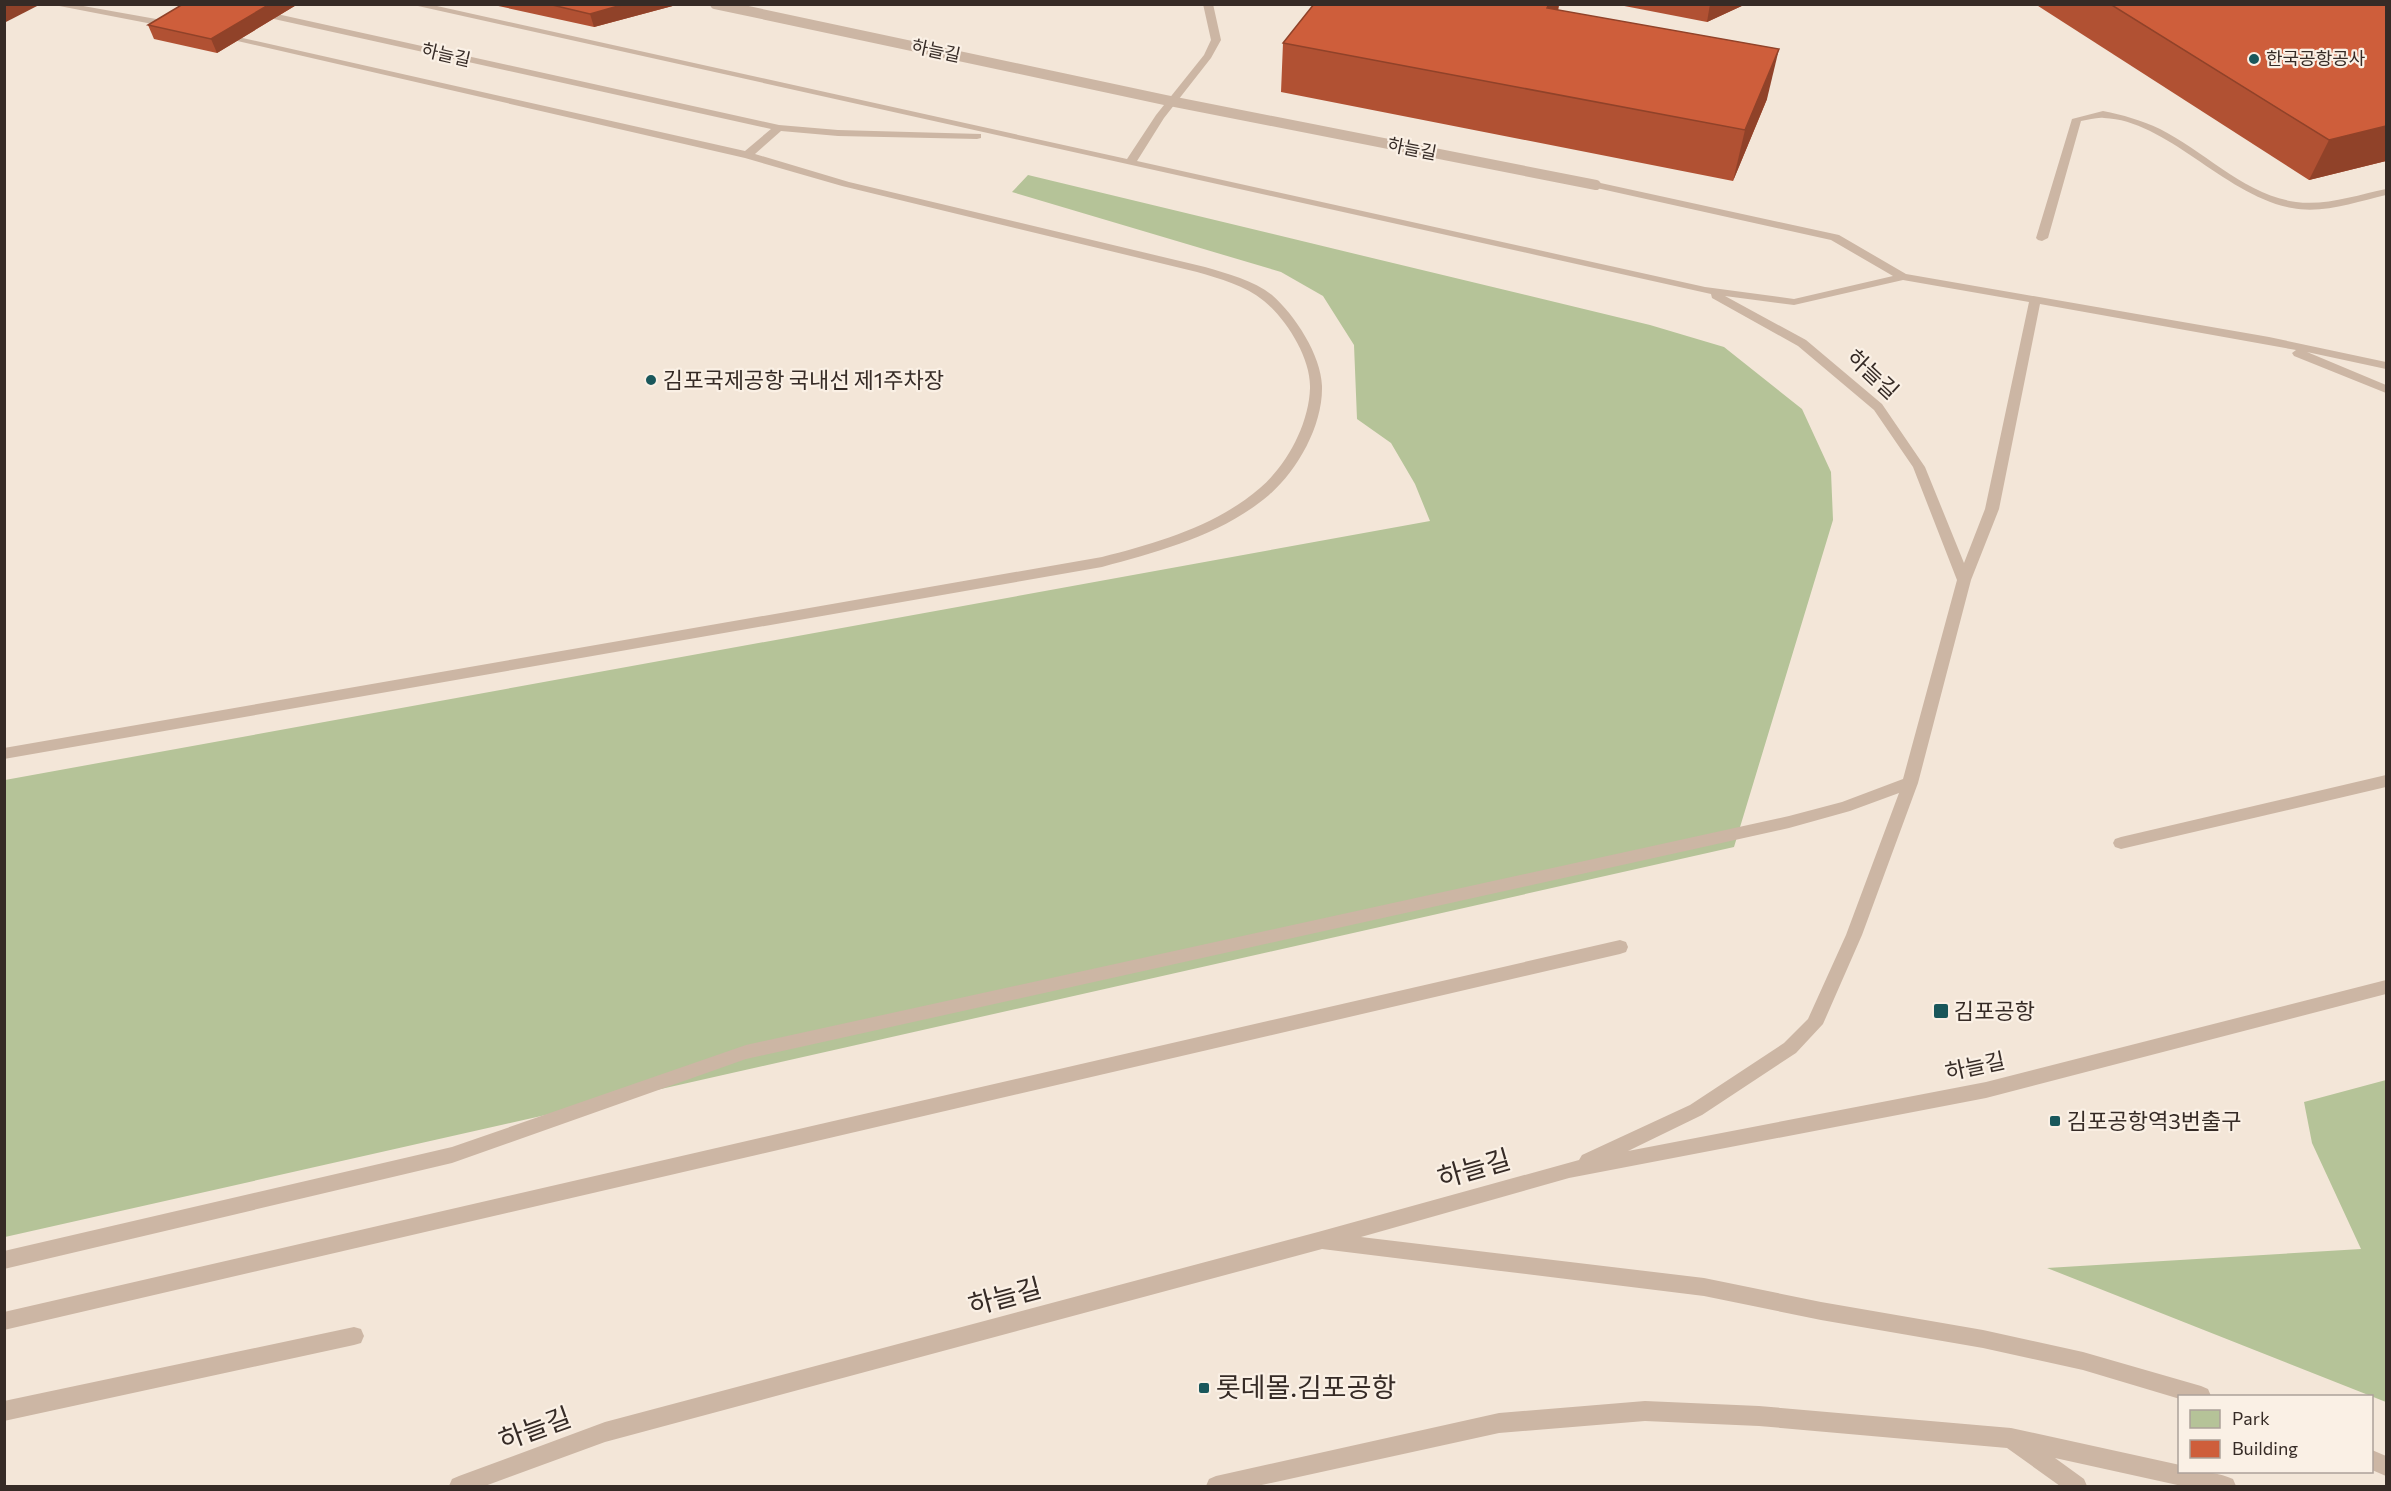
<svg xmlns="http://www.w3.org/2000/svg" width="2391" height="1491" font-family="Commissioner,'Noto Sans KR',sans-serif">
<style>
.green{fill:#b5c398}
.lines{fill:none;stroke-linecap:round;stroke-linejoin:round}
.service{fill:#ccb6a4;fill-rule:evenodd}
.service-bridge{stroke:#ccb6a4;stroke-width:10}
.wall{fill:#b15133}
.shaded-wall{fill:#904229}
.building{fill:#ce5e3b;stroke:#904229;stroke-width:1.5}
.poi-dot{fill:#19575b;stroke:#faf0e5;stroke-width:2}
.labels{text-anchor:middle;stroke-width:4.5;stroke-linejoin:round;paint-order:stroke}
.far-street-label{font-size:18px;fill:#362b26;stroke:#faf0e5}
.far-poi-label{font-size:18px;fill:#362b26;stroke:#faf0e5;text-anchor:start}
.street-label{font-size:22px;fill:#362b26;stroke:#faf0e5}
.poi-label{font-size:22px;fill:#362b26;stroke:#faf0e5;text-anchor:start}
.near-street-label{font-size:27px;fill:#362b26;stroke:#faf0e5}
.near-poi-label{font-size:27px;fill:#362b26;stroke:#faf0e5;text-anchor:start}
</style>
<rect width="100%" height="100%" fill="#f3e6d8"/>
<!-- green -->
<g class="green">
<polygon points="1028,175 1650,325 1724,347 1802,409 1831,472 1833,520 1734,847 5,1237 5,780 1430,521 1415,484 1391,443 1357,419 1354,345 1323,296 1281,272 1012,192"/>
<polygon points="2386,1080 2386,1402 2047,1268 2361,1249 2312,1143 2304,1102"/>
</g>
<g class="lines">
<!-- service -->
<g class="service">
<polygon points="49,4 72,4 173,22 178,25 173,28"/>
<path d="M409 4H428L1127 159 1156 115 1204 55 1211 40 1203 4H1213L1221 40 1211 58 1164 118 1137 161 1705 287 1794 299 1893 276 1831 240 1592 187 1591 185 1596 182 1839 235 1906 274 2269 337 2386 362V369L2307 352 2386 385V393L2294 356 2292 353 2296 350 2040 304 1999 509 1971 580 1918 783 1862 935 1823 1024 1796 1053 1702 1115 1628 1151 1986 1082 2386 980V994L1986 1098 1569 1178 1361 1237 1704 1278 1821 1302 1983 1330 2083 1352 2201 1386 2208 1389 2211 1396H2180V1399L2083 1370 1983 1348 1821 1320 1704 1296 1322 1249 605 1442 485 1486H449L452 1479 459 1476 605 1422 1318 1232 1579 1160 1582 1155 1690 1105 1784 1043 1808 1019 1846 935 1899 793 1850 811 1789 828 746 1059 452 1163 4 1269V1251L452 1147 746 1045 1789 816 1842 802 1903 779 1957 580 1913 467 1874 410 1798 346 1712 298 1711 294ZM1903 280 2029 302 1985 509 1964 563 1925 467 1882 404 1806 340 1725 296 1794 305Z"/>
<path d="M277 14 779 125 838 130 981 134V138L977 139 838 136 781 131 755 154 849 182 1205 267C1228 274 1253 280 1272 295 1295 315 1321 355 1322 386 1323 425 1298 470 1269 495 1222 535 1160 551 1102 567L4 759V748L1102 557C1157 543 1216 526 1260 488 1287 465 1309 424 1310 388 1311 358 1286 319 1264 301 1245 285 1220 279 1197 272L842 186 745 158 233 40 238 37 745 151 771 129 274 19 272 17Z"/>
<path d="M2103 111C2123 115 2141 120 2160 129 2204 151 2245 195 2296 202 2326 206 2357 195 2386 189V195C2356 202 2323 214 2292 208 2225 196 2167 120 2104 118 2097 117 2089 120 2081 121L2048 238 2042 241 2038 240 2036 238 2072 119Z"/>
<polygon points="2386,775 2386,787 2121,849 2115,847 2113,843 2115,839 2121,837"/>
<polygon points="1620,940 1626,942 1628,947 1626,952 1620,954 4,1330 4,1312"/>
<polygon points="354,1327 361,1329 364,1336 361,1343 354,1345 4,1421 4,1401"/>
<path d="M1645 1401 1759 1406 2011 1428 2180 1465V1472C2198 1472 2216 1471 2233 1479L2236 1486H2182L2055 1458 2084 1479 2087 1486H2060L2007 1448 1759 1426 1645 1421 1499 1433 1257 1486H1206L1209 1479 1216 1476 1499 1413Z"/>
<polygon points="2372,1450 2386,1456 2386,1476 2372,1470"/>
</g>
<!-- service-bridge -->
<polyline class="service-bridge" points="715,4 1165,100 1596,185"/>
</g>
<!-- wall -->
<g class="wall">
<polygon points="298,4 217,53 154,39 148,25"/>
<polygon points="489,4 680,4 594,27"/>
<polygon points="1559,4 1558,10 1767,99 1733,181 1281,92 1283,43"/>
<polygon points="1614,4 1746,4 1707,22"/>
<polygon points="2035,4 2386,4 2386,161 2309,180"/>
</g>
<!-- shaded-wall -->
<g class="shaded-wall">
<polygon points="8,4 41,4 4,23 4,6"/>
<polygon points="270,4 298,4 217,53 211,39"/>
<polygon points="625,4 680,4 594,27 590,14"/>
<polygon points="1549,4 1559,4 1555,33 1547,8"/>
<polygon points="1710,4 1746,4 1707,22"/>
<polygon points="1779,49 1767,99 1733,181 1745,130"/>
<polygon points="2386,126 2386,161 2309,180 2329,140"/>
</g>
<!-- building -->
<g class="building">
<polygon points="183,4 270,4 211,39 148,25"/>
<polygon points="548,4 625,4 590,14"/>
<polygon points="1314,4 1549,4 1547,8 1779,49 1745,130 1283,43"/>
<polygon points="2110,4 2386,4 2386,126 2329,140"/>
</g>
<!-- markers -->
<g class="poi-dot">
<circle cx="2254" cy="59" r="6"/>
<circle cx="651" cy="380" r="6"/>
<rect x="1933" y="1003" width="16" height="16" rx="3"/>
<rect x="2049" y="1115" width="12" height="12" rx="3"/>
<rect x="1198" y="1382" width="12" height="12" rx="3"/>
</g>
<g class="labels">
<!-- far-street labels -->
<g class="far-street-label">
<text transform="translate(936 51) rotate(12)" y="6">하늘길</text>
<text transform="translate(446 55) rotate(13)" y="6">하늘길</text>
<text transform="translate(1412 149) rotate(11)" y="6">하늘길</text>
</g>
<!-- far-poi labels -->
<g class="far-poi-label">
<text x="2266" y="65">한국공항공사</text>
</g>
<!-- street labels -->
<g class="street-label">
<text transform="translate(1873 374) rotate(43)" y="8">하늘길</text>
<text transform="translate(1975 1066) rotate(-12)" y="8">하늘길</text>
</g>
<!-- poi labels -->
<g class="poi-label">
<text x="663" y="388">김포국제공항 국내선 제1주차장</text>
<text x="1954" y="1019">김포공항</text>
<text x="2067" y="1129">김포공항역3번출구</text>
</g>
<!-- near-street labels -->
<g class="near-street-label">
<text transform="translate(1474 1169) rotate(-16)" y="9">하늘길</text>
<text transform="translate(1005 1297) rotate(-15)" y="9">하늘길</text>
<text transform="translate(535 1429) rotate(-20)" y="9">하늘길</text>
</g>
<!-- near-poi labels -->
<g class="near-poi-label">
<text x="1216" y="1397">롯데몰.김포공항</text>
</g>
</g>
<!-- border -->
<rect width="2391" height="1491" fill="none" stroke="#362b26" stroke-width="12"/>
<!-- legend -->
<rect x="2178" y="1395" width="195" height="78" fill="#faf0e5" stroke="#aca199" stroke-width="1.5"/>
<rect x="2190" y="1410" width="30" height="18" fill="#b5c398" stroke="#aca199" stroke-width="1.5"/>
<text x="2232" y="1425" font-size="18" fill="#362b26">Park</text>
<rect x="2190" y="1440" width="30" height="18" fill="#ce5e3b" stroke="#aca199" stroke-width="1.5"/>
<text x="2232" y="1455" font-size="18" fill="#362b26">Building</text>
</svg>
